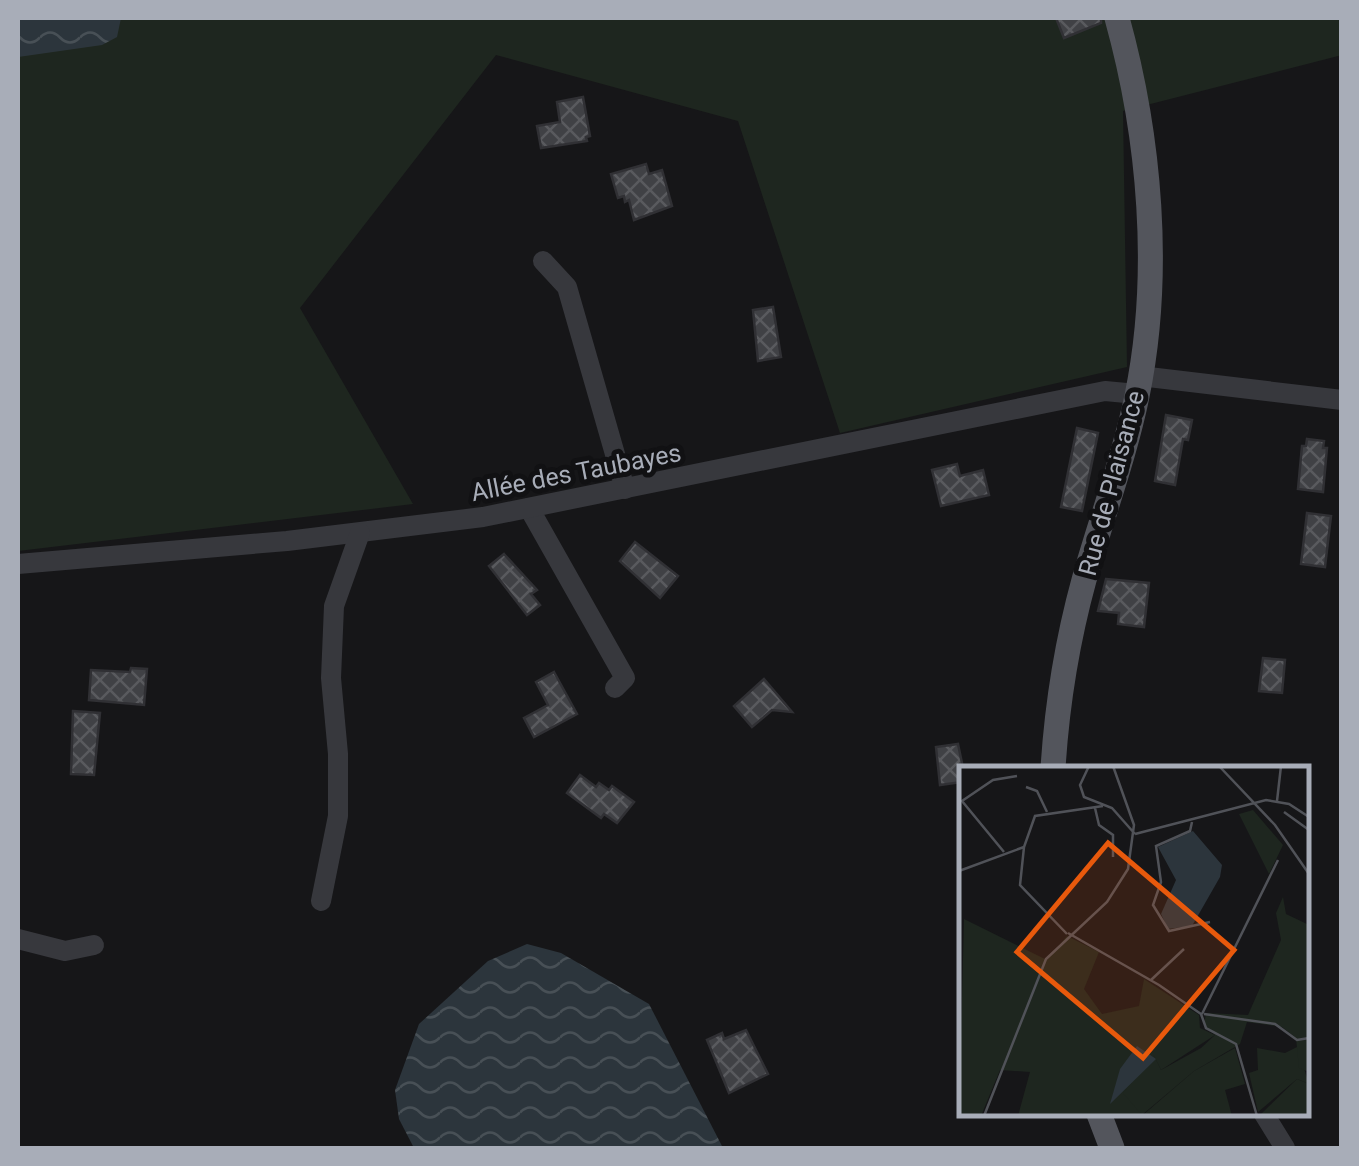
<svg xmlns="http://www.w3.org/2000/svg" width="1359" height="1166" font-family="Roboto,sans-serif">
<style>
.green{fill:#1e261f}
.water{fill:url(#water-waves)}
.building{fill:url(#building-cross-hatch);stroke:#303034;stroke-width:2.5}
.lines{fill:none;stroke-linecap:round;stroke-linejoin:round}
.minor{stroke:#37383d;stroke-width:20}
.major{stroke:#53555c;stroke-width:25}
.labels{text-anchor:middle;stroke-width:10;stroke-linejoin:round;paint-order:stroke}
.street-label{font-size:25px;fill:#a8adb8;stroke:#111113}
.inset-road{fill:none;stroke:#505258;stroke-width:2.5}
.view{fill:#e8590c;fill-opacity:0.15;stroke:#e8590c;stroke-width:5}
.inset-edge{fill:none;stroke:#a8adb8;stroke-width:5}
</style>
<defs>
<pattern id="water-waves" width="16" height="10" patternUnits="userSpaceOnUse" patternTransform="scale(2.5)"><rect width="16" height="10" fill="#2c353c"/><path d="M0 5q4-4 8 0t8 0" fill="none" stroke="#485056"/></pattern>
<pattern id="building-cross-hatch" width="8" height="8" patternUnits="userSpaceOnUse" patternTransform="scale(2.5)"><rect width="8" height="8" fill="#404145"/><path d="M0 0l8 8M0 8l8-8" fill="none" stroke="#595a5e"/></pattern>
</defs>
<rect width="100%" height="100%" fill="#161618"/>
<!-- green -->
<polygon class="green" points="18,18 1341,18 1342,55 1123,111 1127,367 840,433 738,121 496,55 300,308 413,504 18,551"/>
<!-- water -->
<g class="water">
<polygon points="18,18 121,18 117,37 102,45 18,57"/>
<polygon points="527,944 561,953 649,1004 723,1148 414,1148 399,1119 395,1090 419,1024 488,961"/>
</g>
<!-- building -->
<g class="building">
<polygon points="1056,18 1101,18 1101,23 1064,38"/>
<polygon points="583,97 590,136 586,137 587,141 541,148 537,126 560,122 557,102"/>
<polygon points="646,164 649,174 662,170 672,206 634,220 629,200 625,202 624,196 618,198 611,174"/>
<polygon points="773,307 781,357 758,361 753,310"/>
<polygon points="1166,415 1192,420 1188,440 1183,439 1175,485 1155,481"/>
<polygon points="1077,428 1098,433 1082,511 1061,507"/>
<polygon points="1307,439 1324,441 1323,448 1327,448 1323,492 1298,489 1302,446 1306,446"/>
<polygon points="957,464 960,476 983,470 989,495 941,506 932,470"/>
<polygon points="1307,513 1331,516 1325,567 1301,564"/>
<polygon points="635,542 678,576 660,598 620,561"/>
<polygon points="504,554 537,590 531,594 540,605 527,615 489,566"/>
<polygon points="1106,579 1149,583 1144,627 1118,624 1119,613 1098,611"/>
<polygon points="1263,658 1285,660 1282,693 1259,691"/>
<polygon points="131,668 147,669 144,705 89,700 91,670 130,672"/>
<polygon points="554,672 577,714 534,737 524,718 548,705 536,682"/>
<polygon points="764,679 792,712 772,710 752,727 734,706"/>
<polygon points="73,711 100,713 94,775 71,774"/>
<polygon points="958,744 963,768 962,782 940,785 936,747"/>
<polygon points="580,775 596,787 599,783 609,790 612,786 634,802 617,823 604,814 601,818 567,793"/>
<polygon points="746,1030 768,1074 729,1093 707,1040 722,1033 724,1039"/>
</g>
<g class="lines">
<!-- minor -->
<g class="minor">
<polyline points="543,261 567,287 625,489"/>
<polyline points="1140,376 1342,400"/>
<polyline points="529,508 625,678 615,688"/>
<polyline points="18,564 287,541 483,517 1105,391 1137,394"/>
<polyline points="321,901 338,816 338,754 331,678 334,606 360,533"/>
<polyline points="18,939 65,951 94,945"/>
<polyline points="1264,1114 1285,1148"/>
</g>
<!-- major -->
<g class="major">
<path d="M1053 768C1057 705 1067 642 1084 580 1101 519 1124 459 1137 396 1162 274 1150 137 1117 18"/>
<polyline points="1099,1114 1112,1148"/>
</g>
</g>
<g class="labels">
<!-- street labels -->
<g class="street-label">
<text transform="translate(576 472) rotate(-11)" y="9">Allée des Taubayes</text>
<text transform="translate(1111 483) rotate(-75)" y="9">Rue de Plaisance</text>
</g>
</g>
<!-- overview -->
<g transform="translate(959 766)">
<rect width="350" height="350" fill="#161618"/>
<path d="M5 153 88 194 108 170 140 186 125 223 143 248 180 240 185 213 240 249 241 262 256 269 202 304 195 290 184 349 235 305 276 282 286 318 266 324 273 350H59L71 306 41 304 22 350H0ZM338 281 350 318 338 313 299 346 290 307 299 304 298 282 326 287Z" fill="#1e261f"/>
<path d="M294 44 324 79 310 108 280 48ZM324 131 327 148 350 159V306L340 302 337 272 323 261 288 256 281 278 235 305 183 349 164 327 195 289 202 304 242 282 256 269 245 259 247 247 289 249 322 174 317 147ZM338 313 350 318V350H300Z" fill="#1e261f"/>
<path d="M234 65 263 99 261 111 233 160 209 163 202 148 217 114 199 81ZM178 280 197 293 151 338 161 303Z" fill="#2c353c"/>
<path class="inset-road" d="M130 0 121 19 125 31 153 42 176 68M260 0 316 59 350 108M67 21 78 25 88 46M318 35 322 0M136 42 140 59 154 69V91M325 46 350 64M233 56 231 65 197 80 202 116 194 139 210 165 251 156M176 68 307 34 330 38 350 51M45 86 3 35 34 14 58 10M0 105 65 81M109 167 200 219 242 248 247 262 277 278 298 350M108 168 61 119 65 81 76 50 144 40M192 214 225 183M243 248 319 94M245 248 316 258 338 274 350 272M25 350 87 193 148 136 169 103 175 59 154 0"/>
<path class="view" d="M149 77 275 184 184 292 58 186Z"/>
<rect width="350" height="350" class="inset-edge"/>
</g>
<!-- border -->
<rect width="1359" height="1166" fill="none" stroke="#a8adb8" stroke-width="40"/>
</svg>
